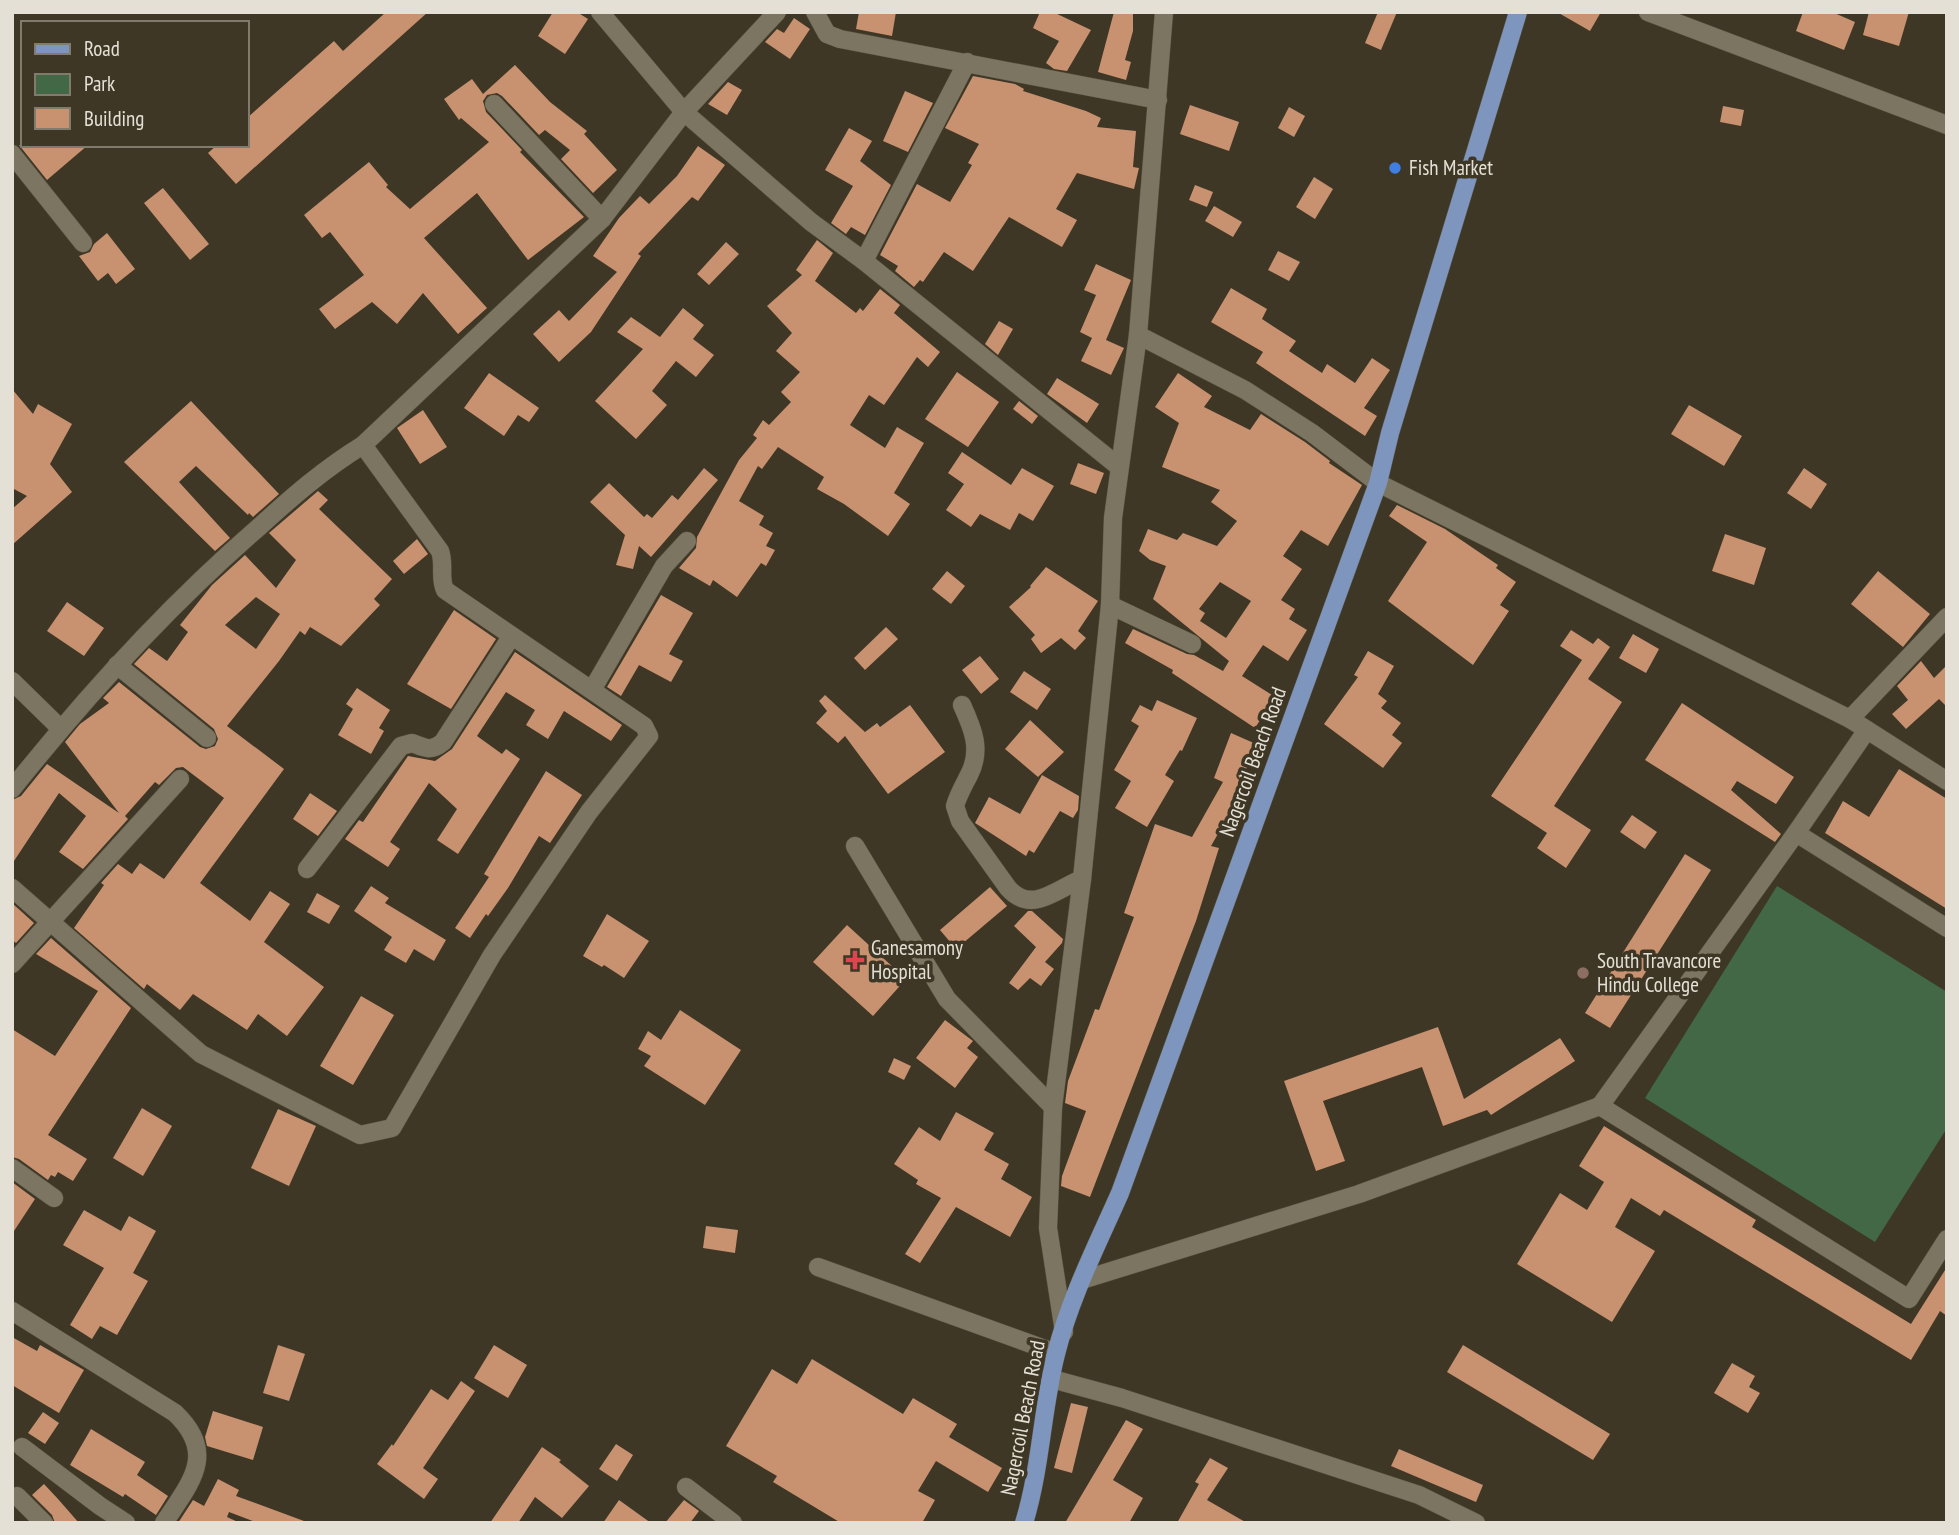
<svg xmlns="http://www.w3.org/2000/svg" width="1959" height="1535" font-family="'PT Sans Narrow',sans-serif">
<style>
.green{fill:#426845}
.building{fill:#c89170;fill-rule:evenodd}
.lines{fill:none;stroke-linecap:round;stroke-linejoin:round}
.minor-casing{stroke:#5a5545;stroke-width:19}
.major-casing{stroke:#5a5545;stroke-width:19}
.minor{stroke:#7c7561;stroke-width:18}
.major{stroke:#7e95bd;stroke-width:18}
.shop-dot{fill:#3f7fe0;stroke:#3e3726;stroke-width:2.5}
.health-dot{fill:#e0444e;stroke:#3e3726;stroke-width:2.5}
.education-dot{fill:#8d6e63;stroke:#3e3726;stroke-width:2.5}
.labels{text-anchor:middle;stroke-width:7;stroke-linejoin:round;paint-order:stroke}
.poi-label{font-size:21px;fill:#e4e0d5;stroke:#3e3726;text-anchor:start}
.street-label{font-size:21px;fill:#e4e0d5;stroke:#3e3726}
</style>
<rect width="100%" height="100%" fill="#3e3726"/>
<!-- green -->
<polygon class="green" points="1777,886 1947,992 1947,1128 1875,1242 1645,1098"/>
<!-- building -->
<g class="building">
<polygon points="386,12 428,12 236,184 208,153 217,145 247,145 247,118 334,41 343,51"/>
<polygon points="553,12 577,12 588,19 565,54 538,36"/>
<polygon points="859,12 896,12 892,36 856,29"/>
<polygon points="1040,12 1053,12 1091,30 1067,71 1054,69 1046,63 1059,41 1033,28"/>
<polygon points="1114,12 1133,12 1133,31 1125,60 1131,62 1126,80 1098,72"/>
<polygon points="1378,12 1397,12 1381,50 1365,43"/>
<polygon points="1557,12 1601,12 1590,31"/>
<polygon points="1803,12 1832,12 1855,22 1844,50 1796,31"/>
<polygon points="1869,12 1909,12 1899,46 1863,35"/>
<polygon points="794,18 810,29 790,59 765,42 777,29 784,33"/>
<polygon points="515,65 550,102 587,131 584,134 617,170 593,193 561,159 570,150 545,130 539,135 502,96 497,93 487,95 483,101 486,112 522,150 520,152 584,217 528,260 477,193 424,238 487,308 458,334 423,293 397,324 372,302 335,329 319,309 364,275 330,232 322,238 304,215 369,162 388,185 386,187 410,209 489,142 461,118 459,120 444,99 472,79 483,94"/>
<polygon points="973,76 1015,84 1024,89 1023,91 1086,111 1101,118 1097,127 1136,131 1133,167 1139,168 1134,189 1077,173 1056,209 1077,220 1062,247 1009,217 973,271 944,252 923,282 920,280 914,287 895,271 898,266 880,255 917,184 950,202 972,165 968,163 979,144 945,128"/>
<polygon points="728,82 742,90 727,115 708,104"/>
<polygon points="905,91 933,103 908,152 883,141"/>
<polygon points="1190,105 1239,122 1229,151 1180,134"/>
<polygon points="1723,106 1744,110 1741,126 1720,122"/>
<polygon points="1289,107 1305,116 1294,137 1278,128"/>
<polygon points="849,128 872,141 860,161 891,185 865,235 851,227 846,234 831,223 853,186 825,170"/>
<polygon points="19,145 88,145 47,180"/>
<polygon points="698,146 725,165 698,201 692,197 638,254 641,256 591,332 559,362 533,334 559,310 569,321 617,272 593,256 619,218 640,196 649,204 677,176"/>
<polygon points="1314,177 1333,189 1315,219 1296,207"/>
<polygon points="1195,185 1213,192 1207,207 1189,200"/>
<polygon points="163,188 209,244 190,260 144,203"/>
<polygon points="1214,206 1242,222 1233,237 1205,221"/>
<polygon points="107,233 135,269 116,284 108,273 98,281 79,256 90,252 94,244"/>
<polygon points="817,240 833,253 815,281 856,313 860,308 863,311 880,289 900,305 894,313 940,352 928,367 917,357 884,405 869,395 850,425 885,448 897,427 924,443 894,493 910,504 888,536 844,504 817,489 824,477 778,447 762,469 758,466 739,501 764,516 759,525 773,533 766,546 775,550 766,566 761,563 737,597 713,580 710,586 679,568 696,548 697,537 739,460 757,438 753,435 763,420 769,425 791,402 781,392 800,372 776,351 792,333 767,306 802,275 796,270"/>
<polygon points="726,242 739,254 709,285 697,274"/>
<polygon points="1278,251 1300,262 1289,281 1268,270"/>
<polygon points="1096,264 1131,280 1106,340 1124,348 1111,375 1081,361 1092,338 1080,332 1096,295 1084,290"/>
<polygon points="1231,288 1267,309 1262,319 1296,341 1289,351 1322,373 1327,364 1355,383 1372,358 1390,370 1364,408 1377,416 1365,436 1256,363 1263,352 1211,322"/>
<polygon points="683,308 704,325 693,339 714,355 696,377 676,361 652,391 667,405 636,439 595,401 643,349 617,332 631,317 660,337"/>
<polygon points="999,321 1013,329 998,355 985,344"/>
<polygon points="957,372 999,402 968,447 925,419"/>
<polygon points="489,373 539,408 529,422 518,415 504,436 464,408"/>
<path d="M1178 373 1212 396 1204 407 1250 430 1261 414 1305 442 1330 461 1329 463 1362 485 1328 546 1301 530 1283 556 1302 569 1281 600 1295 609 1289 619 1307 630 1288 661 1263 645 1242 676 1275 697 1255 728 1172 673 1173 670 1125 643 1133 629 1187 654 1194 655 1223 671 1229 661 1153 599 1166 566 1150 560 1139 551 1148 529 1177 540 1183 533 1217 546 1237 521 1211 502 1220 490 1162 467 1179 423 1155 407ZM1220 582 1251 601 1226 638 1200 621 1205 613 1199 609Z"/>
<polygon points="1057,378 1099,404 1087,423 1047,394"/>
<polygon points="12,389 33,414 38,404 72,424 50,464 72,492 12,545 12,509 27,496 12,488"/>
<polygon points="191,401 279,494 253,517 249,513 248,515 196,466 179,482 230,538 215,551 124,462"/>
<polygon points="1019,401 1038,416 1032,424 1013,409"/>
<polygon points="1689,405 1742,436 1724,466 1671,434"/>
<polygon points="423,410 447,447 420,464 397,428"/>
<polygon points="962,452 1011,485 1022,468 1054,486 1033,521 1019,513 1010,530 980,514 971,527 946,510 964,484 948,473"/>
<polygon points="1078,463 1104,473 1096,494 1070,484"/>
<polygon points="704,468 718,480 651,557 639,546 633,569 616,565 625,535 590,502 609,483 644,517 647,514 652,518 672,495 678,500"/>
<polygon points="1804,468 1827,484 1811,509 1787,493"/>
<path d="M318 491 328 500 319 509 392 579 374 599 380 605 341 646 310 627 305 635 300 631 279 661 227 726 284 769 200 883 250 921 270 891 290 904 264 942 324 987 287 1036 258 1014 247 1030 193 994 180 1010 147 984 144 989 74 928 104 885 101 883 118 864 132 874 140 863 164 879 224 798 183 767 176 768 159 785 155 782 125 816 128 819 83 869 59 852 86 816 59 793 12 864V800L21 796 47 764 119 813 65 742 80 724 109 703 103 698 119 682 200 747 206 749 215 746 218 739 214 729 134 664 149 648 167 661 188 632 180 625 212 585 245 555 276 588 296 560 269 533ZM256 597 280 614 256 649 225 625Z"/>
<polygon points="1397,505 1445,529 1498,565 1496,568 1516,582 1500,605 1509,611 1473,665 1388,601 1427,542 1389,516"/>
<polygon points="1725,534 1766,548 1754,585 1712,571"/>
<polygon points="417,539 428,554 404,574 393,561"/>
<polygon points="1046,567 1098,601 1078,631 1086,638 1075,650 1061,638 1041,653 1031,639 1035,635 1009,607 1031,587 1030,586"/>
<polygon points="947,571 965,586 951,604 932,589"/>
<polygon points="1878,571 1930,614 1903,647 1851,604"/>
<polygon points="661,595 693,613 669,654 683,661 671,682 639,665 621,696 607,687"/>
<polygon points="67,602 104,628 84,656 47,631"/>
<polygon points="454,610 496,639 451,709 407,684"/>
<polygon points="886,627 898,639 865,670 854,658"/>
<polygon points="1571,630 1593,644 1598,638 1610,647 1588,679 1622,702 1554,806 1591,830 1566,868 1537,848 1547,833 1491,796 1582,660 1560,646"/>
<polygon points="1633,634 1659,649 1646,673 1619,658"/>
<polygon points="1368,651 1394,666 1378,694 1387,701 1381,708 1401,723 1392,735 1402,743 1383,768 1324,724 1358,677 1354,675"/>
<polygon points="515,652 622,725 611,741 564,711 548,739 526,725 535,710 506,692 477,736 502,754 506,749 520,759 458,854 437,840 457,809 429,783 390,842 400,849 388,867 345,839 359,820 363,822 408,756 435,761 452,749"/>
<polygon points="980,656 999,679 981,694 962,670"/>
<polygon points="1921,661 1934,678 1947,665 1947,707 1939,699 1906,729 1892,714 1908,700 1897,686"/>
<polygon points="1024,671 1051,689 1037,710 1010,692"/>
<polygon points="357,688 390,710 379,728 384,731 371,754 338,735 353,709 346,704"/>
<polygon points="825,695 865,732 877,723 880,727 910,705 945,752 888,794 845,736 838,743 816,723 827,711 819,701"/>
<polygon points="1157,700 1197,718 1182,751 1180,750 1165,775 1174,781 1147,827 1115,808 1131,781 1114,770 1139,726 1131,721 1140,705 1152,711"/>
<polygon points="1682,703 1794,777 1776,804 1737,781 1731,790 1781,834 1775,842 1645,760"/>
<polygon points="1030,720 1064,752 1038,777 1005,749"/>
<polygon points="1231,733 1256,744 1238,790 1242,792 1211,846 1219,848 1196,921 1090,1197 1061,1186 1062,1176 1086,1111 1065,1103 1068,1081 1095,1009 1099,1010 1134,917 1124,913 1155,824 1192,837 1223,782 1214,778"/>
<polygon points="1899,769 1947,799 1947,909 1825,833 1843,801 1869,817"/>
<polygon points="546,771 582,795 550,843 539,836 508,888 488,916 486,914 470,938 455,928 489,877 484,874"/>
<polygon points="1042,775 1079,796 1078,810 1073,818 1060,811 1034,853 1029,850 1026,856 975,823 989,797 1020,814"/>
<polygon points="310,793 337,811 318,836 293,819"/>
<polygon points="1632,815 1657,832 1645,849 1620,832"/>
<polygon points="1685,854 1711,870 1610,1028 1585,1013"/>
<polygon points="371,886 389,898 385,903 446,940 434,961 414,949 406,963 384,950 392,937 354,911"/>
<polygon points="990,887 1007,906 956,949 940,930"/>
<polygon points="317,893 340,906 329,924 307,912"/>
<polygon points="12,903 34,923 16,943 12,940"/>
<polygon points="1028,911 1032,911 1063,939 1062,943 1045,962 1054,969 1041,986 1030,978 1018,990 1009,983 1036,947 1014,926"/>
<polygon points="607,914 649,941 624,978 604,965 602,967 583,956"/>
<polygon points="847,925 906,979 873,1016 813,962"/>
<polygon points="51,938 131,1008 48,1135 87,1159 73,1181 58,1172 55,1177 51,1175 48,1180 19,1159 12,1157 12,1029 55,1056 98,991 36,954"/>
<polygon points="361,996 394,1015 353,1085 320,1066"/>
<polygon points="680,1010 741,1050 705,1105 644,1066 651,1056 638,1049 648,1031 661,1040"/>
<polygon points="945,1020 973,1041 967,1048 978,1057 955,1088 916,1058"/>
<polygon points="1438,1027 1464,1099 1560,1038 1575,1061 1491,1115 1487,1110 1443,1126 1422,1067 1323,1101 1345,1161 1316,1171 1284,1081"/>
<polygon points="894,1058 911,1066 904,1080 888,1072"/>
<polygon points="142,1108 172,1126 143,1176 113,1158"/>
<polygon points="278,1109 316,1126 289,1186 251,1168"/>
<polygon points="956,1112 994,1133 984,1150 1009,1164 1001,1179 1032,1197 1010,1237 956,1207 920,1263 905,1254 941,1198 916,1184 918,1180 894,1164 919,1127 940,1141"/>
<polygon points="1604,1126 1756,1220 1752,1227 1911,1324 1947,1267 1947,1316 1940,1311 1911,1360 1664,1210 1660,1216 1631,1198 1615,1227 1655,1251 1612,1322 1517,1264 1560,1193 1587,1210 1604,1182 1579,1166"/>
<polygon points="12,1182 35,1199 12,1234"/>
<polygon points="84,1210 121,1231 129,1216 156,1231 133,1273 148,1281 117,1335 100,1326 92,1339 70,1325 104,1268 63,1245"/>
<polygon points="706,1226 738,1230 735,1253 703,1248"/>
<polygon points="12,1337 37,1351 40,1345 84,1370 59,1413 12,1385"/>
<polygon points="278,1345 305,1354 289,1401 263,1393"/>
<polygon points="494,1345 527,1365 508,1398 474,1378"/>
<polygon points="1463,1345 1610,1434 1593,1460 1447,1372"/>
<polygon points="812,1359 903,1414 913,1398 957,1424 949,1437 1002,1468 988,1492 936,1461 918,1491 935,1500 922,1523 841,1523 773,1482 777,1476 726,1446 772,1369 797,1384"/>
<polygon points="1732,1363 1755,1376 1749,1387 1760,1393 1748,1413 1714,1393"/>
<polygon points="461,1381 475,1391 423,1468 438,1479 424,1499 377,1464 392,1444 393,1446 431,1389 448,1400"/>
<polygon points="1071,1403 1088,1407 1072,1473 1054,1468"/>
<polygon points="213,1411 263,1427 253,1460 207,1446 205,1437"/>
<polygon points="43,1412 59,1423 45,1444 28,1433"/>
<polygon points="1126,1420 1143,1429 1113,1480 1143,1498 1129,1523 1065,1523"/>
<polygon points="91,1429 145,1462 137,1475 168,1496 156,1515 125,1494 123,1497 70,1465"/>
<polygon points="616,1444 633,1455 617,1481 599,1469"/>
<polygon points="542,1447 561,1460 559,1462 589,1486 562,1518 535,1497 518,1523 490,1523"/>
<polygon points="1399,1449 1483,1485 1476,1502 1391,1466"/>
<polygon points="1210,1458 1228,1468 1207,1500 1247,1523 1177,1523 1199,1484 1195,1482"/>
<polygon points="218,1479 239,1490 236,1496 304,1521 304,1523 258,1523 229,1512 227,1517 240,1523 178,1523 193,1500 204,1506"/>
<polygon points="44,1484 58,1499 79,1523 55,1523 52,1515 32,1495"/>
<polygon points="619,1500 651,1523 603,1523"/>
<polygon points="684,1500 699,1511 690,1523 665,1523"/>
</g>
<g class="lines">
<!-- minor casing -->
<g class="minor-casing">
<g id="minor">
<polyline points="600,12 684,112 811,222 864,261 1118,466"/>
<polyline points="815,12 827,34 840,39 1158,100"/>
<polyline points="1648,12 1947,125"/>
<polyline points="494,104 602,219"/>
<polyline points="12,154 83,243"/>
<polyline points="864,261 967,62"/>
<polyline points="1138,335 1245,390 1312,433 1378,483 1850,719 1947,781"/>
<polyline points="1110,605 1192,644"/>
<polyline points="117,665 207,738"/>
<polyline points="12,681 60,728"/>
<polyline points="592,690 664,566 687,541"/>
<path d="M962 705C973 729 982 750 969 775 964 785 958 795 955 806L960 821 1008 888C1032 915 1056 889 1082 879"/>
<polyline points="1850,719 1947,617"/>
<path d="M12 789C87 695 168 606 259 527 293 496 324 469 363 445L602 219 684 112 777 12"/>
<polyline points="1796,833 1867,730"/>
<polyline points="855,846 947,999 1053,1107"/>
<path d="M307 869 401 746 412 743C425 748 431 752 443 742L511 637"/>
<path d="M12 888 201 1054 360 1135 392 1128 492 955 589 812 649 736 644 726 445 590C439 578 445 564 440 551L363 445"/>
<polyline points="1947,928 1796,833 1600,1106 1909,1299 1947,1239"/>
<polyline points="12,964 180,779"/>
<polyline points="12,1168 54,1198"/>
<polyline points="818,1267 1056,1353"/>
<polyline points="1082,1280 1359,1194 1600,1106"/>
<path d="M12 1311 175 1413C218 1454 190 1483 164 1523"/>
<polyline points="1064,1332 1048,1228 1053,1107 1082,879 1110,605 1113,518 1138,335 1164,12"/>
<polyline points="1052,1379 1122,1398 1419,1495 1476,1523"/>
<polyline points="22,1447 100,1506 126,1523"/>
<polyline points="686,1487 733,1523"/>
<polyline points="17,1496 44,1523"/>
</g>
</g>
<!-- major casing -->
<g class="major-casing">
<path id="major" d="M1024 1523C1041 1468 1042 1409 1056 1354 1070 1298 1097 1245 1120 1193L1378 483 1390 433 1518 12"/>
</g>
<!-- minor -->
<use href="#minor" class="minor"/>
<!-- major -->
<use href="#major" class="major"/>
</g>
<!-- markers -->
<circle class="shop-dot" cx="1395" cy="168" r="7"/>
<path class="health-dot" d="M851.5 949.5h7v7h7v7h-7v7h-7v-7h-7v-7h7z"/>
<circle class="education-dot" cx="1583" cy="973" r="7"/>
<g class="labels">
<!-- poi labels -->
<g class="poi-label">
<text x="1409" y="175">Fish Market</text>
<text x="871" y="955">Ganesamony<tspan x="871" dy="24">Hospital</tspan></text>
<text x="1597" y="968">South Travancore<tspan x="1597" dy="24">Hindu College</tspan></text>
</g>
<!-- street labels -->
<g class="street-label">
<text transform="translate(1253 762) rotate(-70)" y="7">Nagercoil Beach Road</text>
<text transform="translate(1023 1418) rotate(-79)" y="7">Nagercoil Beach Road</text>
</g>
</g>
<!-- border -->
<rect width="1959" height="1535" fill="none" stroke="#e4e0d5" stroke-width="28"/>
<!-- legend -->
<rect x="21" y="21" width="228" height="126" fill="#3e3726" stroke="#807b6c" stroke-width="2"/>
<rect x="35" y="44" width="35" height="10" fill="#7e95bd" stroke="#807b6c" stroke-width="2"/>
<text x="84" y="56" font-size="21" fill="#e4e0d5">Road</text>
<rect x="35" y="74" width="35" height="21" fill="#426845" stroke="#807b6c" stroke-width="2"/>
<text x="84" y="91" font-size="21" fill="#e4e0d5">Park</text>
<rect x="35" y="108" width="35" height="21" fill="#c89170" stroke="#807b6c" stroke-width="2"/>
<text x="84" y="126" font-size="21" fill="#e4e0d5">Building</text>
</svg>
